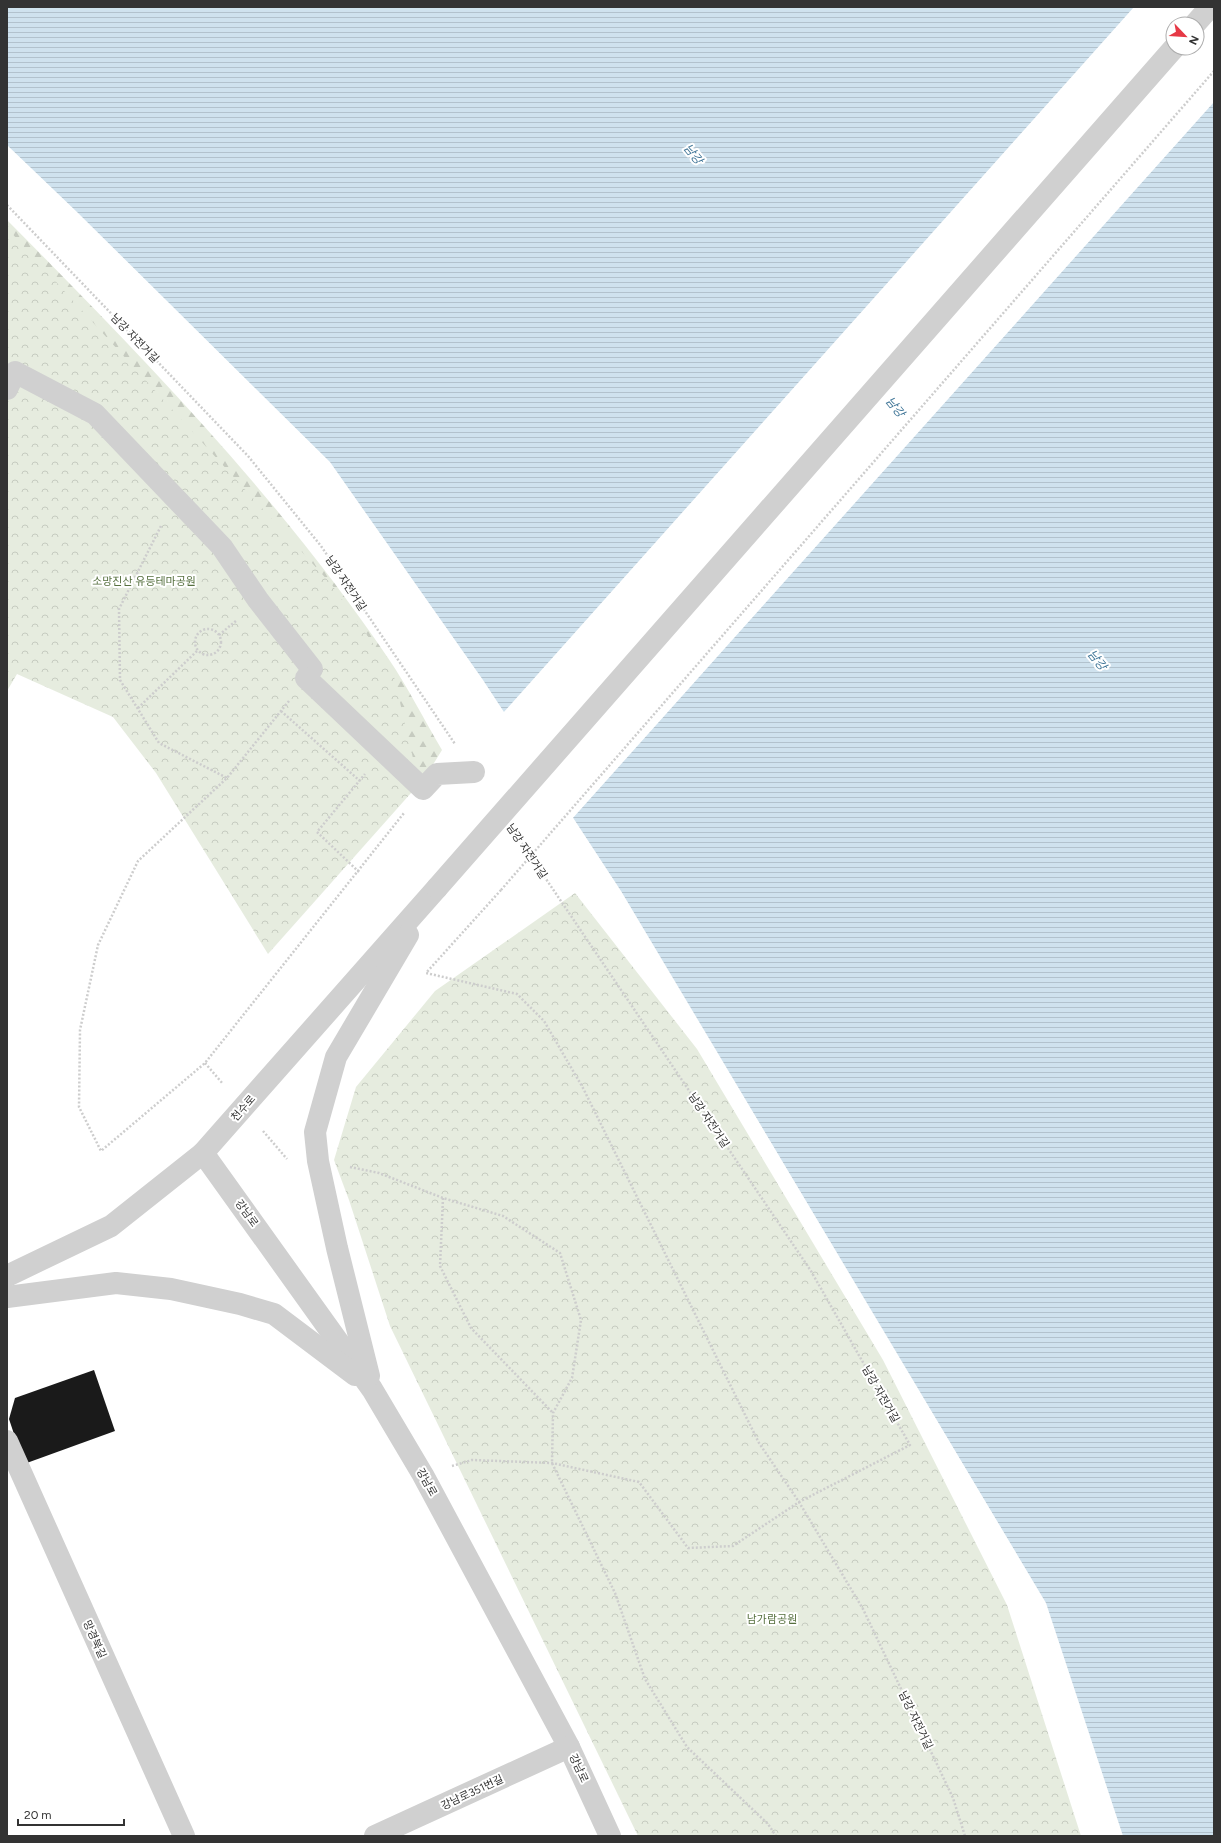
<svg xmlns="http://www.w3.org/2000/svg" width="1221" height="1843" font-family="Figtree,'Noto Sans KR',sans-serif">
<style>
.forest{fill:url(#forest-firs)}
.park{fill:url(#park-crowns)}
.water{fill:url(#water-rules)}
.pier{fill:#fff}
.building{fill:#1a1a1a}
.lines{fill:none;stroke-linecap:round;stroke-linejoin:round}
.path{stroke:#cdcdcd;stroke-width:2.5;stroke-dasharray:2 2;stroke-linecap:butt}
.minor{stroke:#d0d0d0;stroke-width:22}
.path-bridge{stroke:#cdcdcd;stroke-width:2.5;stroke-dasharray:2 2;stroke-linecap:butt}
.minor-bridge{stroke:#d0d0d0;stroke-width:22}
.labels{text-anchor:middle;stroke-width:4;stroke-linejoin:round;paint-order:stroke}
.street-label{font-size:11px;fill:#333;stroke:#fff}
.park-label{font-size:11px;fill:#56703f;stroke:#fff}
.water-label{font-size:12px;font-style:italic;fill:#3f7597;stroke:#fff}
</style>
<defs>
<pattern id="forest-firs" width="22" height="20" patternUnits="userSpaceOnUse"><rect width="22" height="20" fill="#e6ecdf"/><path d="M5 1l3.5 6h-7zM16 11l3.5 6h-7z" fill="#c6cbc0"/></pattern>
<pattern id="park-crowns" width="20" height="18" patternUnits="userSpaceOnUse"><rect width="20" height="18" fill="#e6ecdf"/><path d="M2 6a3 3 0 1 1 6 0M12 15a3 3 0 1 1 6 0" fill="none" stroke="#c6cbc0"/></pattern>
<pattern id="water-rules" width="6" height="5" patternUnits="userSpaceOnUse"><rect width="6" height="5" fill="#cfe2ee"/><path d="M0 2.5h6" fill="none" stroke="#b2c2cd"/></pattern>
</defs>
<rect width="100%" height="100%" fill="#fff"/>
<!-- forest -->
<path class="forest" d="M7 220C143 357 279 497 388 658 408 687 424 720 442 750L426 776 410 767 7 350Z"/>
<!-- park -->
<g class="park">
<polygon points="7,228 332,585 393,672 419,784 268,954 156,773 113,717 17,674 7,691"/>
<polygon points="575,893 697,1049 883,1360 1007,1605 1081,1836 638,1836 390,1326 349,1200 334,1160 356,1087 435,991"/>
</g>
<!-- water -->
<polygon class="water" points="7,7 1133,7 1214,81 1214,1836 1123,1836 1046,1603 621,891 483,680 330,462 77,212 7,145"/>
<!-- pier -->
<polygon class="pier" points="1134,7 1214,78 1214,102 572,819 503,713"/>
<!-- building -->
<polygon class="building" points="94,1370 115,1431 24,1464 9,1419 15,1398"/>
<g class="lines">
<!-- path -->
<g class="path">
<polyline points="7,205 248,456 321,546 455,744"/>
<polyline points="161,526 119,609 120,680 159,743 227,778"/>
<circle cx="208" cy="642" r="13"/>
<polyline points="219,635 237,620"/>
<polyline points="289,701 227,778 138,861 98,945 80,1030 79,1107 101,1151 205,1063 404,813"/>
<polyline points="138,708 198,650"/>
<polyline points="281,711 360,781"/>
<polyline points="359,872 317,832 365,774"/>
<polyline points="501,890 426,973 517,994 544,1021 583,1088 759,1443 799,1502 863,1609 953,1798 965,1836"/>
<polyline points="205,1063 223,1084"/>
<polyline points="263,1131 287,1159"/>
<polyline points="350,1167 379,1173 443,1198 503,1216 560,1253 581,1320 572,1378 553,1413 552,1463 615,1593 645,1679 687,1747 768,1824 776,1836"/>
<polyline points="443,1198 440,1266 471,1328 553,1413"/>
<polyline points="452,1466 472,1460 552,1463 639,1482 688,1548 733,1546 799,1502 910,1445 811,1271 519,839"/>
</g>
<!-- minor -->
<g class="minor">
<polyline points="1195,24 1210,7"/>
<polyline points="7,389 15,372 95,414 222,547 258,600 312,669"/>
<polyline points="306,678 423,789 437,774 474,772"/>
<polyline points="203,1153 372,1389 423,1475 569,1747 610,1836"/>
<polyline points="7,1276 111,1226 203,1153 437,888"/>
<polyline points="7,1297 116,1283 171,1289 240,1304 274,1314 355,1375"/>
<polyline points="369,1376 337,1248 318,1161 315,1132 336,1057 408,935"/>
<polyline points="7,1441 184,1836"/>
<polyline points="375,1836 569,1747"/>
</g>
<!-- path-bridge -->
<polyline class="path-bridge" points="501,890 1214,71"/>
<!-- minor-bridge -->
<polyline class="minor-bridge" points="437,888 1174,48"/>
</g>
<g class="labels">
<!-- street labels -->
<g class="street-label">
<text transform="translate(135 338) rotate(46)" y="4">남강 자전거길</text>
<text transform="translate(346 583) rotate(56)" y="4">남강 자전거길</text>
<text transform="translate(527 851) rotate(56)" y="4">남강 자전거길</text>
<text transform="translate(243 1108) rotate(-49)" y="4">천수로</text>
<text transform="translate(709 1120) rotate(56)" y="4">남강 자전거길</text>
<text transform="translate(247 1213) rotate(54)" y="4">강남로</text>
<text transform="translate(881 1394) rotate(60)" y="4">남강 자전거길</text>
<text transform="translate(427 1482) rotate(61)" y="4">강남로</text>
<text transform="translate(95 1639) rotate(66)" y="4">망경북길</text>
<text transform="translate(916 1720) rotate(64)" y="4">남강 자전거길</text>
<text transform="translate(579 1768) rotate(65)" y="4">강남로</text>
<text transform="translate(472 1792) rotate(-25)" y="4">강남로351번길</text>
</g>
<!-- park labels -->
<g class="park-label">
<text x="144" y="585">소망진산 유등테마공원</text>
<text x="772" y="1623">남가람공원</text>
</g>
<!-- water labels -->
<g class="water-label">
<text transform="translate(693 154) rotate(51)" y="4">남강</text>
<text transform="translate(895 407) rotate(51)" y="4">남강</text>
<text transform="translate(1097 660) rotate(51)" y="4">남강</text>
</g>
</g>
<!-- border -->
<rect width="1221" height="1843" fill="none" stroke="#333333" stroke-width="16"/>
<!-- north arrow -->
<g transform="translate(1185 36) rotate(115)"><circle r="19" fill="#ffffff" stroke="#adadad"/>
<path d="M0-3L7 15L0 10L-7 15Z" fill="#e63946"/>
<text y="-6" font-size="11" font-weight="bold" text-anchor="middle" fill="#333333">N</text>
</g>
<!-- scale -->
<path d="M18 1819v6h106v-6" fill="none" stroke="#333333" stroke-width="2"/>
<text x="24" y="1819" font-size="12" fill="#333333" stroke="#ffffff" stroke-width="3" paint-order="stroke">20 m</text>
</svg>
